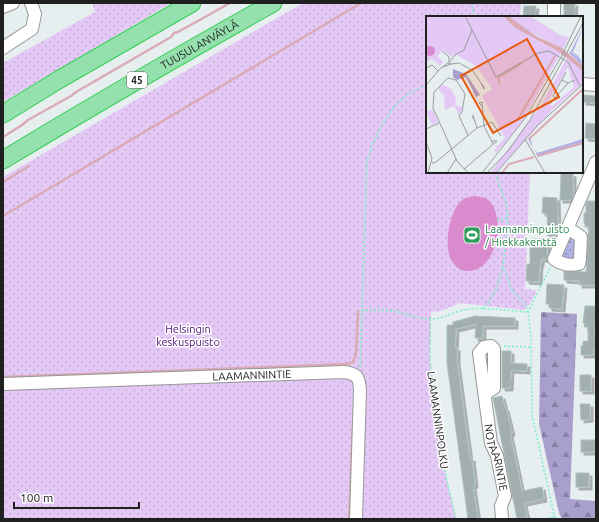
<svg xmlns="http://www.w3.org/2000/svg" width="599" height="522" font-family="Ubuntu,sans-serif">
<style>
.grass{fill:url(#grass-dots)}
.forest{fill:url(#forest-firs)}
.park{fill:url(#park-dots)}
.pitch{fill:#d98bce}
.lines{fill:none;stroke-linecap:round;stroke-linejoin:round}
.stream{stroke:#daabb6;stroke-width:2.5}
.building{fill:#a3aeae;stroke:#aac1c0;filter:url(#shadow)}
.minor-casing{stroke:#979797;stroke-width:14}
.highway-casing{stroke:#32cf4f;stroke-width:19}
.path{stroke:#77f1c3;stroke-width:1.5;stroke-dasharray:2 2;stroke-linecap:butt}
.minor{stroke:#fff;stroke-width:12}
.highway{stroke:#94e1ae;stroke-width:17}
.labels{text-anchor:middle;stroke-width:3;stroke-linejoin:round;paint-order:stroke}
.shield{fill:#fff;stroke:#636363;stroke-width:1}
.shield-label{font-size:10px;font-weight:bold;fill:#202020}
.street-label{font-size:11px;fill:#202020;stroke:#fff}
.leisure-label{font-size:11px;fill:#27864d;stroke:#fff;text-anchor:start}
.park-label{font-size:11px;fill:#511378;stroke:#fff}
.inset-river{fill:none;stroke:#daabb6;stroke-width:2}
.inset-road{fill:none;stroke:#979c9d;stroke-width:1}
.view{fill:#e8590c;fill-opacity:0.15;stroke:#e8590c;stroke-width:2}
.inset-edge{fill:none;stroke:#202020;stroke-width:2}
</style>
<defs>
<pattern id="grass-dots" width="8" height="8" patternUnits="userSpaceOnUse"><rect width="8" height="8" fill="#b2b1e6"/><path d="M2 2h.1M6 6h.1" fill="none" stroke="#9090ba" stroke-width="1.8" stroke-linecap="round"/></pattern>
<pattern id="forest-firs" width="22" height="20" patternUnits="userSpaceOnUse"><rect width="22" height="20" fill="#a99fcc"/><path d="M5 1l3.5 6h-7zM16 11l3.5 6h-7z" fill="#8981a5"/></pattern>
<pattern id="park-dots" width="8" height="8" patternUnits="userSpaceOnUse"><rect width="8" height="8" fill="#e4c8f6"/><path d="M2 2h.1M6 6h.1" fill="none" stroke="#c3acd3" stroke-width="1.8" stroke-linecap="round"/></pattern>
<filter id="shadow"><feDropShadow dx="3" dy="3" stdDeviation="0" flood-color="#0004"/></filter>
</defs>
<rect width="100%" height="100%" fill="#e7eef0"/>
<!-- grass -->
<polygon class="grass" points="568,236 576,236 576,260 563,258 561,253"/>
<!-- forest -->
<polygon class="forest" points="541,312 577,314 570,499 596,501 596,519 562,519 559,513 539,424"/>
<!-- park -->
<g class="park">
<polygon points="92,3 171,3 3,102 3,63 95,12"/>
<polygon points="303,3 521,3 520,17 427,17 427,172 530,172 525,289 537,290 532,301 524,310 460,303 441,311 431,312 430,361 446,477 456,519 3,519 3,177"/>
</g>
<!-- pitch -->
<path class="pitch" d="M475 196C479 197 484 197 487 199 507 213 498 271 468 271 438 270 446 215 461 201 465 197 470 197 475 196Z"/>
<g class="lines">
<!-- stream -->
<g class="stream">
<polyline points="3,137 22,125 28,120 71,96 76,92 171,37 174,33 178,32 230,3"/>
<polyline points="3,182 29,166"/>
<polyline points="3,216 361,3"/>
<polyline points="3,377 348,364 353,362 356,354 358,311"/>
<polyline points="349,519 353,424"/>
</g>
</g>
<!-- building -->
<g class="building">
<polygon points="564,3 575,3 574,16 564,15"/>
<polygon points="524,6 536,6 535,17 523,17"/>
<polygon points="583,95 596,96 596,103 583,102"/>
<polygon points="586,123 596,124 596,139 585,138"/>
<polygon points="561,173 573,174 573,197 571,200 560,200"/>
<polygon points="543,197 557,198 558,231 556,236 548,237 547,214 542,213"/>
<polygon points="587,201 596,201 596,285 579,285 580,281 564,280 564,271 586,272 589,227 585,227 585,223 584,223 584,213 586,213 586,205"/>
<polygon points="530,239 547,239 547,259 541,259 541,264 540,264 539,282 526,281 527,264 530,264"/>
<polygon points="547,284 564,285 562,309 549,308 549,304 546,304"/>
<polygon points="585,306 596,306 596,324 595,324 594,337 595,337 595,349 593,349 593,355 581,355 581,346 583,346 583,341 588,341 588,327 584,327 585,323 583,323"/>
<polygon points="475,316 515,318 515,326 483,326 483,338 475,338 476,324 456,329 455,348 457,348 457,361 470,459 472,458 475,485 473,486 478,519 468,519 447,363 447,325 453,325 453,322"/>
<polygon points="502,351 511,351 511,363 527,364 527,371 511,370 510,388 502,388"/>
<rect x="580" y="375" width="11" height="16"/>
<polygon points="502,396 505,408 506,408 512,433 510,434 522,491 542,487 544,499 524,503 527,517 517,519 493,398"/>
<polygon points="580,404 590,404 590,419 581,420"/>
<rect x="581" y="440" width="14" height="12"/>
<rect x="576" y="473" width="13" height="14"/>
</g>
<g class="lines">
<!-- minor casing -->
<g class="minor-casing">
<g id="minor">
<polyline points="3,7 13,3"/>
<polyline points="554,17 554,3"/>
<polyline points="3,48 32,29 35,14 31,3"/>
<polyline points="582,84 596,85"/>
<path d="M568 228 581 237 580 259 579 264C570 266 561 264 554 259L596 162"/>
<path id="s1" d="M3 384 344 372C357 374 359 376 360 390L356 519"/>
<path id="s2" d="M485 394 494 388V349L491 346 484 347 479 353 491 443 497 456 505 496 501 506 502 519"/>
</g>
</g>
<!-- highway casing -->
<g class="highway-casing">
<g id="highway">
<polyline points="3,114 60,79 192,3"/>
<path id="s3" d="M3 160C92 106 182 54 273 3"/>
</g>
</g>
<!-- path -->
<g class="path">
<polyline points="472,3 474,17"/>
<polyline points="497,220 508,218"/>
<polyline points="550,268 528,312 531,337 532,415 555,519"/>
<path d="M482 309C495 298 498 283 503 267"/>
<path d="M362 311C372 310 382 310 392 311 406 313 418 319 431 319 443 319 453 312 464 310 482 306 509 311 528 312L525 304 513 292 503 267 508 218 506 204 495 172"/>
<polyline points="430,319 430,361 446,477 456,519"/>
<polyline points="504,346 530,347"/>
<path d="M360 367 367 161C375 134 395 92 427 86"/>
<polyline points="543,519 555,517"/>
</g>
<!-- minor -->
<use href="#minor" class="minor"/>
<!-- highway -->
<use href="#highway" class="highway"/>
</g>
<!-- icons -->
<defs>
<g id="stadium-square" transform="scale(0.9)"><rect x="-9" y="-9" width="18" height="18" rx="4" fill="#2e9e5b" stroke="#fff"/><path d="M0-5a6.5 5 0 1 0 0 10a6.5 5 0 1 0 0-10ZM-3.5-1.8h7v3.6h-7Z" fill="#fff"/></g>
</defs>
<g fill-rule="evenodd">
<use href="#stadium-square" x="472" y="235"/>
</g>
<g class="labels">
<!-- shield labels -->
<rect class="shield" x="127" y="72" width="20" height="16" rx="3"/>
<g class="shield-label">
<text x="137" y="84">45</text>
</g>
<!-- street labels -->
<g class="street-label">
<text dy="4" stroke="none"><textPath href="#s3" startOffset="228">TUUSULANVÄYLÄ</textPath></text>
<text dy="4" stroke="none"><textPath href="#s1" startOffset="249">LAAMANNINTIE</textPath></text>
<text transform="translate(438 420) rotate(82)" y="4">LAAMANNINPOLKU</text>
<text dy="4" stroke="none"><textPath href="#s2" startOffset="175">NOTAARINTIE</textPath></text>
</g>
<!-- leisure labels -->
<g class="leisure-label">
<text x="485" y="233">Laamanninpuisto<tspan x="485" dy="13">/ Hiekkakenttä</tspan></text>
</g>
<!-- park labels -->
<g class="park-label">
<text x="188" y="333">Helsingin<tspan x="188" dy="13">keskuspuisto</tspan></text>
</g>
</g>
<!-- overview -->
<g transform="translate(426 16)">
<rect width="157" height="157" fill="#e7eef0"/>
<path d="M157 11 147 36 152 40 157 47 154 45 157 50 143 37 144 35 154 44 145 35ZM157 72 104 122 107 132 102 123ZM157 123V128L112 141 108 133 111 137Z" fill="#b2b1e6"/>
<path d="M27 53 40 58 54 79 50 81 40 61 31 64 27 61Z" fill="#a99fcc"/>
<path d="M0 0H77L89 12 135 37 95 107 70 137 68 134 71 131 68 129 72 130 79 122 56 80 66 73 50 50 29 38 25 41 17 34 11 40 17 46 14 50 6 43 0 46ZM82 0H104L134 19 143 21 137 33 95 11ZM141 42 157 55V67L126 94 69 157H64L114 91ZM142 51 148 71 126 90 122 85ZM16 68 25 73 30 82 29 89 37 91 33 99 28 90 19 94 18 79 12 73ZM7 94 12 106 6 109 0 95Z" fill="#e4c8f6" fill-rule="evenodd"/>
<path d="M-1 35a5 5 0 1 1 10 0a5 5 0 1 1-10 0Z" fill="#d98bce"/>
<path d="M77 0H82L110 20 136 32 157 50V55L130 34 89 12Z" fill="#daabb6"/>
<path class="inset-river" d="M74 68 72 62 96 47M92 103 129 40M103 123 157 73M111 140 157 127M76 157 83 148 108 141"/>
<path class="inset-road" d="M39 0 70 61 112 37 123 35 142 46 154 70M16 35 23 41V46M23 47 29 39 38 34 46 14M25 48 33 47 46 54 58 71V73L55 67M0 52 6 49 12 55M136 64 142 67 149 64M0 69 15 52 22 47 25 48 17 51M130 83 127 80 140 56M124 88 142 67M56 90 53 87 56 86 58 110 67 128M47 103V99L51 112M0 113 13 107M42 119 33 100 36 96 39 78 30 64 22 62 8 76 7 92 31 145 42 157M99 123 119 157M0 126 6 142 2 157M6 147 10 146 51 112 66 106 75 120M38 153 71 125H66M21 157 30 143M56 157 100 101 135 41 155 0M61 157 82 135 104 104 157 7M70 157 112 109 157 68"/>
<path class="view" d="M101 23 133 81 67 117 35 60Z"/>
<rect width="157" height="157" class="inset-edge"/>
</g>
<!-- border -->
<rect width="599" height="522" fill="none" stroke="#202020" stroke-width="8"/>
<!-- scale -->
<path d="M14 502v6h125v-6" fill="none" stroke="#202020" stroke-width="2"/>
<text x="20" y="502" font-size="12" fill="#202020" stroke="#ffffff" stroke-width="3" paint-order="stroke">100 m</text>
</svg>
